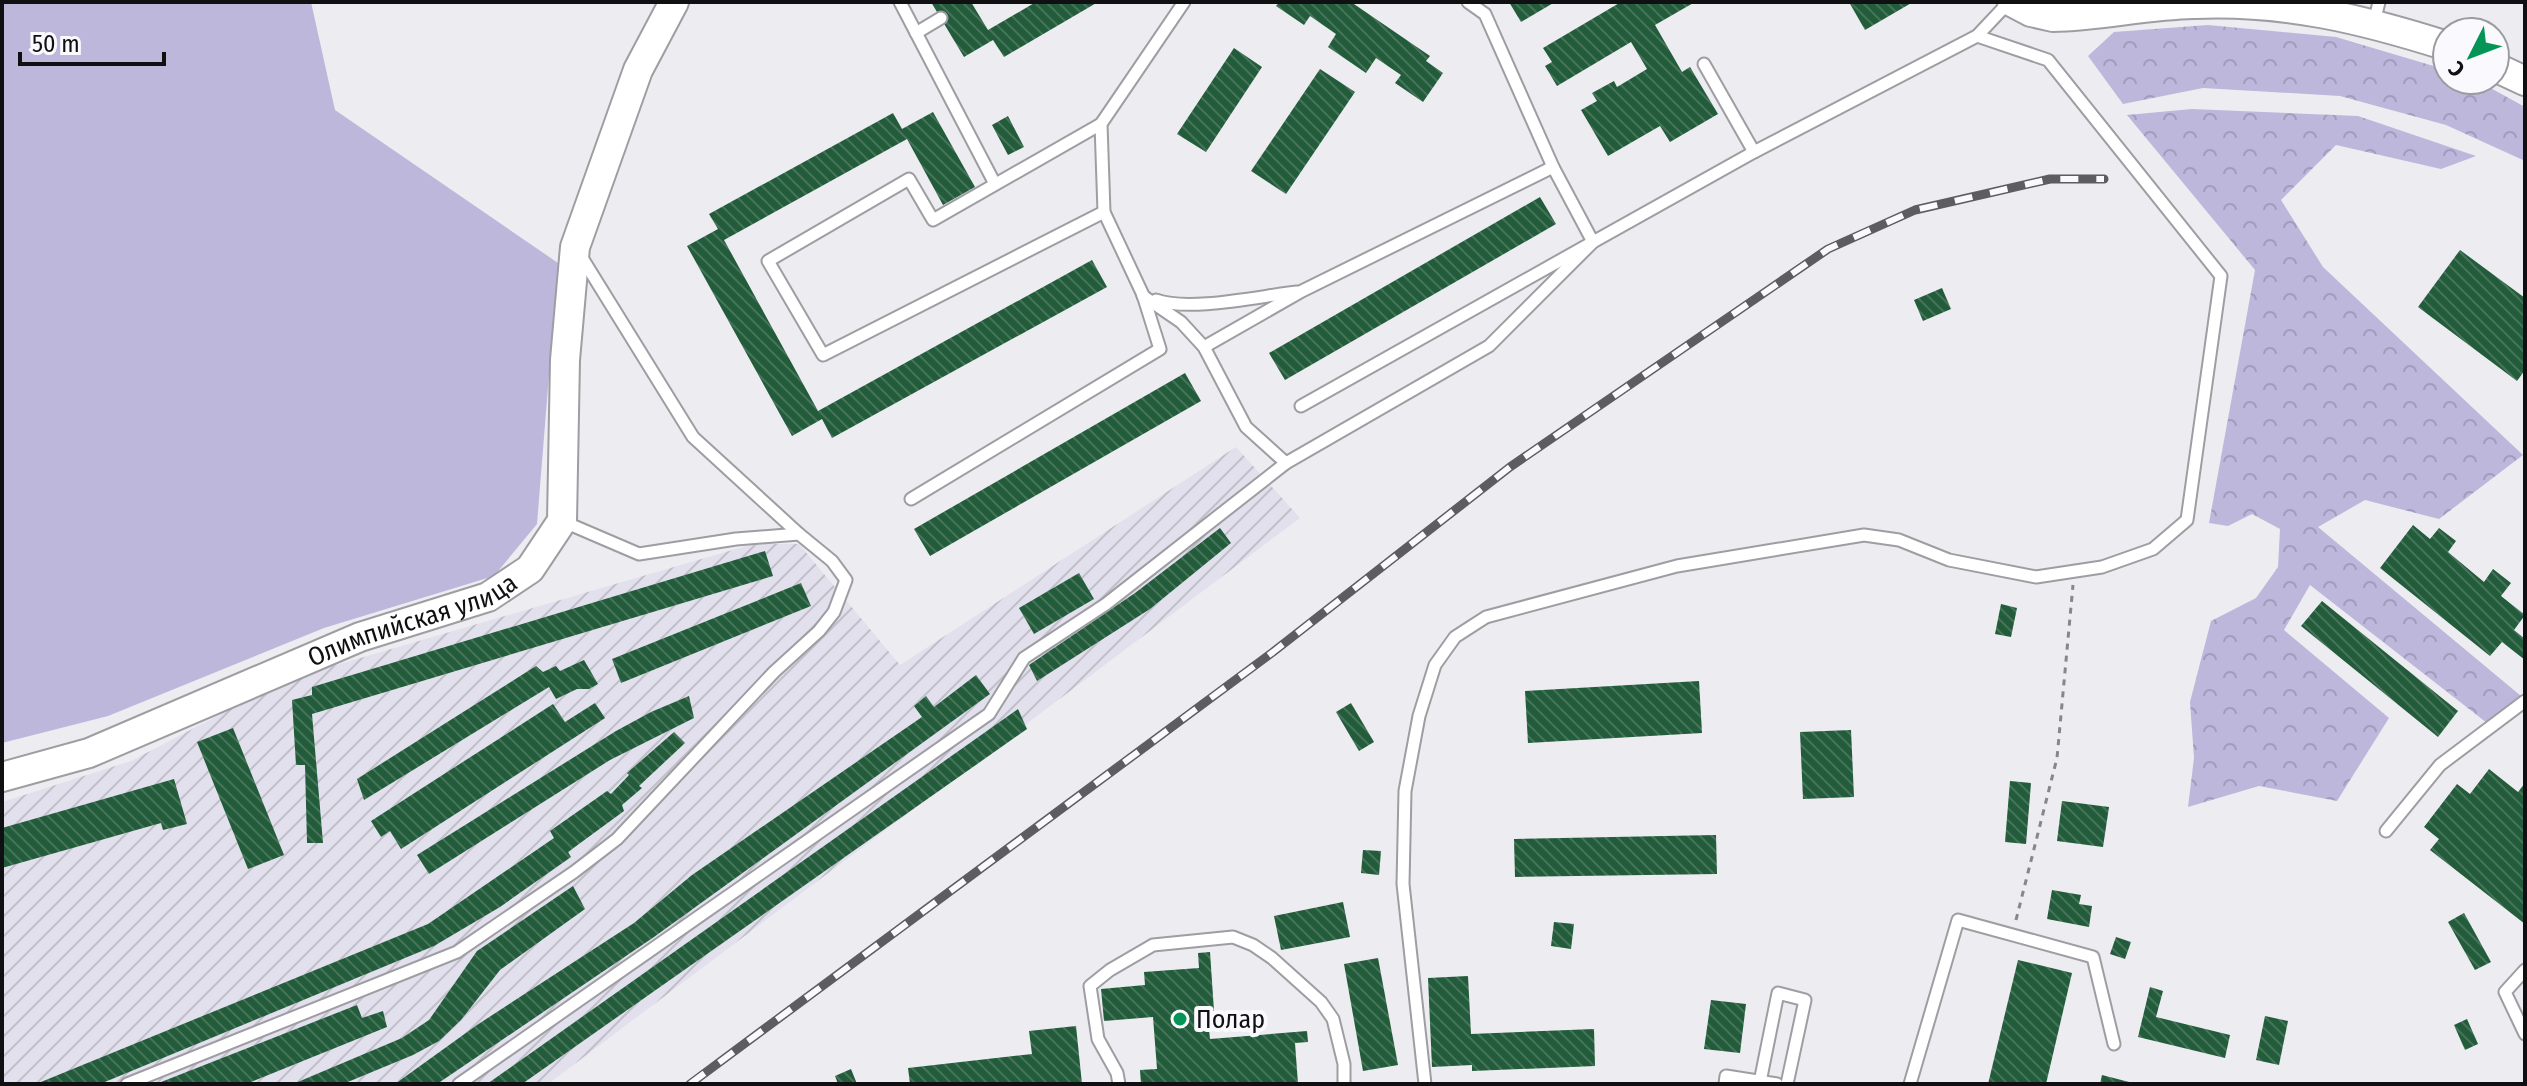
<svg xmlns="http://www.w3.org/2000/svg" width="2527" height="1086" font-family="'Fira Sans Condensed',sans-serif">
<style>
.industrial{fill:url(#industrial-furrows)}
.grass{fill:#bdb7dc}
.forest{fill:url(#forest-crowns)}
.building{fill:url(#building-back-hatch)}
.lines{fill:none;stroke-linecap:round;stroke-linejoin:round}
.service-casing{stroke:#9e9da2;stroke-width:15}
.tertiary-casing{stroke:#9e9da2;stroke-width:32}
.path{stroke:#878689;stroke-width:3;stroke-dasharray:6 6;stroke-linecap:butt}
.service{stroke:#fff;stroke-width:11}
.tertiary{stroke:#fff;stroke-width:28}
.rail-casing{stroke:#5d5c60;stroke-width:9}
.rail{stroke:#faf9fe;stroke-width:6;stroke-dasharray:18;stroke-linecap:butt}
.poi-dot{fill:#029555;stroke:#faf9fe;stroke-width:3}
.labels{text-anchor:middle;stroke-width:8;stroke-linejoin:round;paint-order:stroke}
.street-label{font-size:26px;fill:#100f11;stroke:#faf9fe}
.poi-label{font-size:26px;fill:#100f11;stroke:#faf9fe;text-anchor:start}
</style>
<defs>
<pattern id="industrial-furrows" width="10" height="10" patternUnits="userSpaceOnUse" patternTransform="scale(2)"><rect width="10" height="10" fill="#e2e0ed"/><path d="M-1 1l2-2M0 10L10 0M9 11l2-2" fill="none" stroke="#c1bfca"/></pattern>
<pattern id="forest-crowns" width="20" height="18" patternUnits="userSpaceOnUse" patternTransform="scale(2)"><rect width="20" height="18" fill="#bdb7dc"/><path d="M2 6a3 3 0 1 1 6 0M12 15a3 3 0 1 1 6 0" fill="none" stroke="#a19cbc"/></pattern>
<pattern id="building-back-hatch" width="6" height="6" patternUnits="userSpaceOnUse" patternTransform="scale(2)"><rect width="6" height="6" fill="#225c3b"/><path d="M-1 5l2 2M0 0l6 6M5-1l2 2" fill="none" stroke="#47735a"/></pattern>
</defs>
<rect width="100%" height="100%" fill="#edecf1"/>
<!-- industrial -->
<polygon class="industrial" points="1236,447 1300,518 548,1084 2,1084 2,802 131,761 288,679 753,544 799,544 900,665"/>
<!-- grass -->
<polygon class="grass" points="2,2 311,2 335,110 558,263 537,524 494,576 324,628 108,716 2,743"/>
<!-- forest -->
<g class="forest">
<polygon points="2208,25 2336,37 2447,70 2447,80 2476,80 2525,107 2525,161 2446,125 2340,96 2203,88 2123,104 2088,56 2114,32"/>
<polygon points="2192,109 2358,116 2476,156 2441,169 2336,145 2281,200 2323,267 2523,455 2439,519 2365,500 2318,527 2521,696 2487,723 2310,585 2284,630 2389,718 2337,801 2259,786 2188,807 2194,758 2190,702 2211,621 2256,598 2278,567 2280,529 2252,514 2228,526 2209,523 2255,270 2127,115"/>
</g>
<!-- building -->
<g class="building">
<polygon points="931,2 971,2 988,30 1036,2 1098,2 1004,57 993,40 964,57"/>
<polygon points="1279,2 1351,2 1430,56 1426,61 1443,73 1423,102 1395,83 1401,75 1376,58 1366,73 1328,47 1336,34 1310,16 1304,25 1276,6"/>
<polygon points="1509,2 1555,2 1521,22"/>
<polygon points="1621,2 1695,2 1655,25 1682,72 1690,67 1718,114 1670,142 1660,126 1608,156 1581,110 1597,101 1592,93 1614,81 1617,87 1647,69 1631,42 1557,86 1545,66 1552,62 1543,48"/>
<polygon points="1849,2 1913,2 1865,30"/>
<polygon points="1234,48 1262,67 1206,152 1177,134"/>
<polygon points="1320,69 1355,92 1286,194 1251,171"/>
<polygon points="933,112 975,187 943,205 907,139 724,240 818,411 1092,260 1107,287 832,438 822,419 792,436 687,246 718,229 709,214 893,113 902,129"/>
<polygon points="1008,116 1024,147 1008,155 992,125"/>
<polygon points="1540,197 1556,224 1285,380 1269,353"/>
<polygon points="2460,250 2525,298 2525,370 2517,381 2418,307"/>
<polygon points="1942,288 1951,309 1923,321 1914,300"/>
<polygon points="1185,373 1201,401 930,556 914,529"/>
<polygon points="2413,525 2430,539 2439,528 2456,541 2448,552 2484,582 2493,569 2511,583 2501,596 2525,615 2514,630 2525,639 2525,660 2502,642 2490,656 2380,568"/>
<polygon points="1220,528 1231,543 1150,609 1037,681 1029,665 1135,593"/>
<polygon points="765,551 773,576 312,714 323,843 307,843 305,765 296,765 292,700 312,695 312,687"/>
<polygon points="1079,573 1094,599 1034,634 1019,608"/>
<polygon points="801,583 811,606 621,683 612,659"/>
<polygon points="2322,601 2458,711 2438,737 2301,626"/>
<polygon points="2001,604 2017,608 2011,637 1995,634"/>
<polygon points="584,660 598,684 589,689 577,689 556,699 549,687 364,800 357,779 536,666 543,672 556,666 560,671"/>
<polygon points="976,675 990,694 654,937 437,1084 395,1084 477,1025 634,923 692,875 922,717 914,706 926,696 934,707"/>
<polygon points="1699,681 1702,733 1528,743 1525,691"/>
<polygon points="689,696 694,718 610,760 429,874 417,855 616,731 651,712"/>
<polygon points="595,703 605,718 401,849 390,831 381,837 371,821 553,704 565,722"/>
<polygon points="1351,703 1374,742 1359,751 1336,712"/>
<polygon points="1018,709 1027,729 522,1084 487,1084"/>
<polygon points="233,728 284,855 248,869 197,742"/>
<polygon points="1851,730 1854,797 1803,799 1800,732"/>
<polygon points="674,732 685,743 639,786 642,788 622,805 624,811 568,852 571,857 500,907 434,946 100,1084 36,1084 428,924 554,838 550,831 607,791 611,794 629,775 627,773"/>
<polygon points="2489,769 2518,792 2525,783 2525,924 2430,850 2439,839 2424,827 2457,784 2470,794"/>
<polygon points="174,779 187,824 163,830 161,823 2,868 2,828"/>
<polygon points="2010,781 2031,783 2026,844 2005,842"/>
<polygon points="2062,801 2109,807 2103,847 2057,841"/>
<polygon points="1716,835 1717,874 1515,877 1514,839"/>
<polygon points="1363,850 1381,851 1379,875 1361,873"/>
<polygon points="573,886 585,909 500,970 461,1020 439,1041 413,1055 343,1084 293,1084 402,1038 429,1020 477,951"/>
<polygon points="2052,890 2081,895 2079,904 2092,906 2089,927 2047,919"/>
<polygon points="1343,902 1350,937 1281,950 1274,916"/>
<polygon points="2464,913 2491,962 2475,970 2448,922"/>
<polygon points="1554,922 1574,924 1571,949 1551,946"/>
<polygon points="2116,937 2131,942 2125,959 2110,954"/>
<polygon points="1210,952 1214,1011 1207,1011 1210,1039 1307,1031 1308,1042 1295,1043 1298,1084 1141,1084 1140,1070 1157,1069 1153,1017 1104,1021 1101,989 1145,985 1144,972 1199,968 1198,953"/>
<polygon points="1378,958 1398,1065 1363,1071 1344,964"/>
<polygon points="2018,960 2072,973 2046,1084 1988,1084"/>
<polygon points="1468,976 1471,1034 1594,1029 1595,1066 1472,1071 1472,1065 1432,1067 1428,978"/>
<polygon points="2150,987 2163,991 2156,1017 2230,1035 2225,1058 2138,1037"/>
<polygon points="1711,1000 1746,1004 1740,1053 1704,1049"/>
<polygon points="357,1005 362,1018 383,1011 387,1027 246,1084 156,1084"/>
<polygon points="2265,1016 2288,1021 2279,1065 2256,1060"/>
<polygon points="2467,1019 2478,1044 2465,1050 2454,1025"/>
<polygon points="1076,1026 1082,1084 910,1084 908,1068 1032,1054 1029,1031"/>
<polygon points="851,1069 857,1084 838,1084 835,1076"/>
<polygon points="2102,1075 2133,1083 2133,1084 2100,1084"/>
</g>
<g class="lines">
<!-- service casing -->
<g class="service-casing">
<g id="service">
<polyline points="900,2 995,184"/>
<polyline points="2374,23 2379,2"/>
<polyline points="916,33 941,18"/>
<polyline points="1704,64 1754,152"/>
<polyline points="1101,124 933,220 909,179 768,261 823,355 1104,212"/>
<polyline points="579,253 693,437 799,534"/>
<polyline points="1143,296 1181,322 1204,347 1246,427 1286,463"/>
<path d="M1156 300C1190 312 1260 296 1297 292"/>
<polyline points="1204,347 1302,291 1553,167"/>
<polyline points="1301,406 1593,242 1553,167 1485,14 1468,2"/>
<polyline points="911,499 1160,349 1143,295 1104,212 1101,124 1184,2"/>
<polyline points="2386,831 2440,765 2525,701"/>
<polyline points="2525,970 2505,992 2525,1034"/>
<polyline points="1760,1082 1778,993 1805,1000 1787,1084"/>
<polyline points="127,1084 457,952 574,872 617,839 774,672 819,631 834,612 846,580 832,561 799,534 736,539 639,554 562,521"/>
<polyline points="459,1084 989,714 1024,658 1106,604 1286,463 1489,346 1593,242 1754,152 1977,36 2009,2"/>
<polyline points="1119,1084 1117,1073 1098,1039 1090,986 1110,970 1153,945 1233,937 1253,945 1272,958 1321,1002 1333,1019 1344,1064 1344,1084"/>
<polyline points="1425,1084 1403,884 1405,791 1419,716 1435,665 1455,637 1486,617 1677,566 1864,535 1899,540 1949,560 2036,577 2102,567 2153,549 2187,520 2221,276 2048,60 1977,36"/>
<polyline points="1725,1084 1726,1076 1777,1084"/>
<polyline points="1910,1084 1958,920 2093,957 2114,1044"/>
</g>
</g>
<!-- tertiary casing -->
<g class="tertiary-casing">
<g id="tertiary">
<path d="M2012 2 2031 12 2053 17C2100 16 2146 5 2194 4 2284 0 2362 19 2447 46"/>
<polyline points="2495,67 2525,81"/>
<path id="s1" d="M2 777 89 753 360 637 488 597 530 569 562 521 565 360 575 247 638 70 674 2"/>
</g>
</g>
<!-- path -->
<polyline class="path" points="2016,920 2057,758 2073,585"/>
<!-- service -->
<use href="#service" class="service"/>
<!-- tertiary -->
<use href="#tertiary" class="tertiary"/>
<!-- rail casing -->
<g class="rail-casing">
<polyline id="rail" points="690,1084 1273,652 1510,467 1828,249 1915,210 2050,179 2104,179"/>
</g>
<!-- rail -->
<use href="#rail" class="rail"/>
</g>
<!-- markers -->
<circle class="poi-dot" cx="1180" cy="1019" r="8"/>
<g class="labels">
<!-- street labels -->
<g class="street-label">
<text dy="9" stroke="none"><textPath href="#s1" startOffset="440">Олимпийская улица</textPath></text>
</g>
<!-- poi labels -->
<g class="poi-label">
<text x="1196" y="1028">Полар</text>
</g>
</g>
<!-- border -->
<rect width="2527" height="1086" fill="none" stroke="#100f11" stroke-width="8"/>
<!-- north arrow -->
<g transform="translate(2471 56) rotate(228)"><circle r="38" fill="#faf9fe" stroke="#9c9b9f" stroke-width="2"/>
<path d="M0-6L14 30L0 20L-14 30Z" fill="#029555"/>
<text y="-12" font-size="22" font-weight="bold" text-anchor="middle" fill="#100f11">С</text>
</g>
<!-- scale -->
<path d="M20 52v12h144v-12" fill="none" stroke="#100f11" stroke-width="4"/>
<text x="32" y="52" font-size="24" fill="#100f11" stroke="#faf9fe" stroke-width="6" paint-order="stroke">50 m</text>
</svg>
